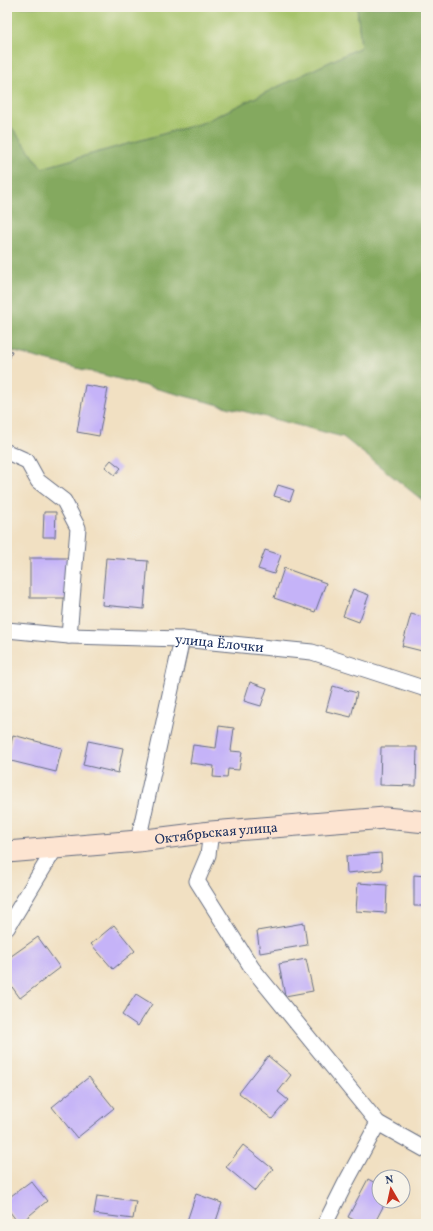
<svg xmlns="http://www.w3.org/2000/svg" width="433" height="1231" font-family="Vollkorn,serif">
<style>
.green{fill:#a6c36a;stroke:#607964}
.forest{fill:#84a95e;stroke:#506c5e}
.building{fill:#c5b3f8}
.lines{fill:none;stroke-linecap:round;stroke-linejoin:round}
.street-casing{stroke:#666d81;stroke-width:17}
.secondary-casing{stroke:#666d81;stroke-width:23}
.street{stroke:#fff;stroke-width:15}
.secondary{stroke:#fde4d1;stroke-width:21}
.labels{text-anchor:middle;stroke-width:3.5;stroke-linejoin:round;paint-order:stroke}
.street-label{font-size:14px;fill:#1b2f5e;stroke:#f7f3e8}
</style>
<rect width="100%" height="100%" fill="#f7f3e8"/>
<filter id="ink" filterUnits="userSpaceOnUse"><feTurbulence type="fractalNoise" baseFrequency=".025" numOctaves="2"/><feDisplacementMap in="SourceGraphic" scale="8" xChannelSelector="R" yChannelSelector="G"/><feConvolveMatrix kernelMatrix="1 2 1 2 8 2 1 2 1" color-interpolation-filters="sRGB"/></filter>
<filter id="wash" filterUnits="userSpaceOnUse"><feTurbulence type="fractalNoise" baseFrequency=".012" numOctaves="4" result="noise"/><feDisplacementMap in="SourceGraphic" scale="16" xChannelSelector="R" yChannelSelector="G"/><feGaussianBlur stdDeviation="0.9" result="paint"/><feColorMatrix in="noise" values="0 0 0 0 0 0 0 0 0 0 0 0 0 0 0 0 0 1.4 0 .05"/><feComposite in="paint" operator="in"/></filter>
<g filter="url(#wash)">
<rect width="100%" height="100%" fill="#f1e0c2"/>
<!-- green -->
<polygon class="green" points="7,7 357,7 361,47 202,123 42,168 7,121"/>
<!-- forest -->
<polygon class="forest" points="357,7 426,7 426,503 343,437 7,350 7,121 42,168 202,123 361,47"/>
<g id="blocks">
<!-- building -->
<g class="building">
<polygon points="7,349 12,351 7,366"/>
<polygon points="85,385 108,389 99,436 77,432"/>
<polygon points="111,460 121,468 115,475 105,467"/>
<polygon points="278,485 294,490 290,501 274,496"/>
<polygon points="44,512 56,512 55,537 43,537"/>
<polygon points="265,550 281,555 274,574 258,569"/>
<rect x="30" y="558" width="39" height="40"/>
<polygon points="106,558 148,561 144,609 102,605"/>
<polygon points="284,568 326,583 315,612 274,598"/>
<polygon points="353,589 369,595 359,622 343,616"/>
<polygon points="411,614 426,618 426,652 402,646"/>
<polygon points="250,682 267,688 261,706 244,701"/>
<polygon points="333,686 357,693 351,717 326,711"/>
<polygon points="219,726 234,728 231,751 242,752 239,770 228,769 227,778 213,777 214,766 190,763 193,745 216,748"/>
<polygon points="13,735 62,748 56,772 7,760"/>
<polygon points="88,741 123,748 118,773 83,765"/>
<polygon points="381,747 417,747 416,786 380,785"/>
<polygon points="381,853 382,870 347,873 346,856"/>
<polygon points="414,875 426,876 426,906 414,906"/>
<polygon points="358,883 387,885 386,913 356,911"/>
<polygon points="304,923 307,945 260,953 257,931"/>
<polygon points="114,925 135,951 113,969 91,944"/>
<polygon points="38,937 60,968 20,998 7,980 7,959"/>
<polygon points="306,959 313,991 285,996 279,964"/>
<polygon points="136,994 152,1004 138,1026 122,1015"/>
<polygon points="268,1056 291,1075 278,1092 288,1100 272,1119 239,1093"/>
<polygon points="89,1077 114,1108 77,1138 52,1107"/>
<polygon points="243,1145 273,1169 255,1191 226,1167"/>
<polygon points="368,1179 379,1185 379,1201 386,1201 374,1224 362,1224 348,1217"/>
<polygon points="31,1181 47,1201 19,1224 7,1208 7,1199"/>
<polygon points="196,1194 222,1203 215,1224 186,1224"/>
<polygon points="97,1196 136,1201 133,1219 94,1214"/>
</g>
</g>
</g>
<g filter="url(#ink)">
<use href="#blocks" fill-opacity="0" stroke="#666d81" stroke-width="1"/>
<g class="lines">
<!-- street casing -->
<g class="street-casing">
<g id="street">
<polyline points="7,452 27,461 38,481 64,501 78,528 69,636"/>
<path id="s1" d="M7 630 69 636 182 639 312 652 426 689"/>
<polyline points="211,832 208,855 197,881 252,968 378,1123 426,1150"/>
<polyline points="138,841 182,639"/>
<polyline points="7,928 56,847"/>
<polyline points="325,1224 345,1184 378,1123"/>
</g>
</g>
<!-- secondary casing -->
<g class="secondary-casing">
<g id="secondary">
<path id="s2" d="M7 852 138 841 211 832 385 818 426 822"/>
</g>
</g>
<!-- street -->
<use href="#street" class="street"/>
<!-- secondary -->
<use href="#secondary" class="secondary"/>
</g>
</g>
<g class="labels">
<!-- street labels -->
<g class="street-label">
<text dy="5" stroke="none"><textPath href="#s1" startOffset="213">улица Ёлочки</textPath></text>
<text dy="5" stroke="none"><textPath href="#s2" startOffset="210">Октябрьская улица</textPath></text>
</g>
</g>
<!-- margin -->
<rect width="433" height="1231" fill="none" stroke="#f7f3e8" stroke-width="24"/>
<!-- north arrow -->
<g transform="translate(391 1189) rotate(351)"><circle r="19" fill="#f7f3e8" stroke="#9fa5b1"/>
<path d="M0-3L7 15L0 10L-7 15Z" fill="#c8321e"/>
<text y="-6" font-size="11" font-weight="bold" text-anchor="middle" fill="#1b2f5e">N</text>
</g>
</svg>
